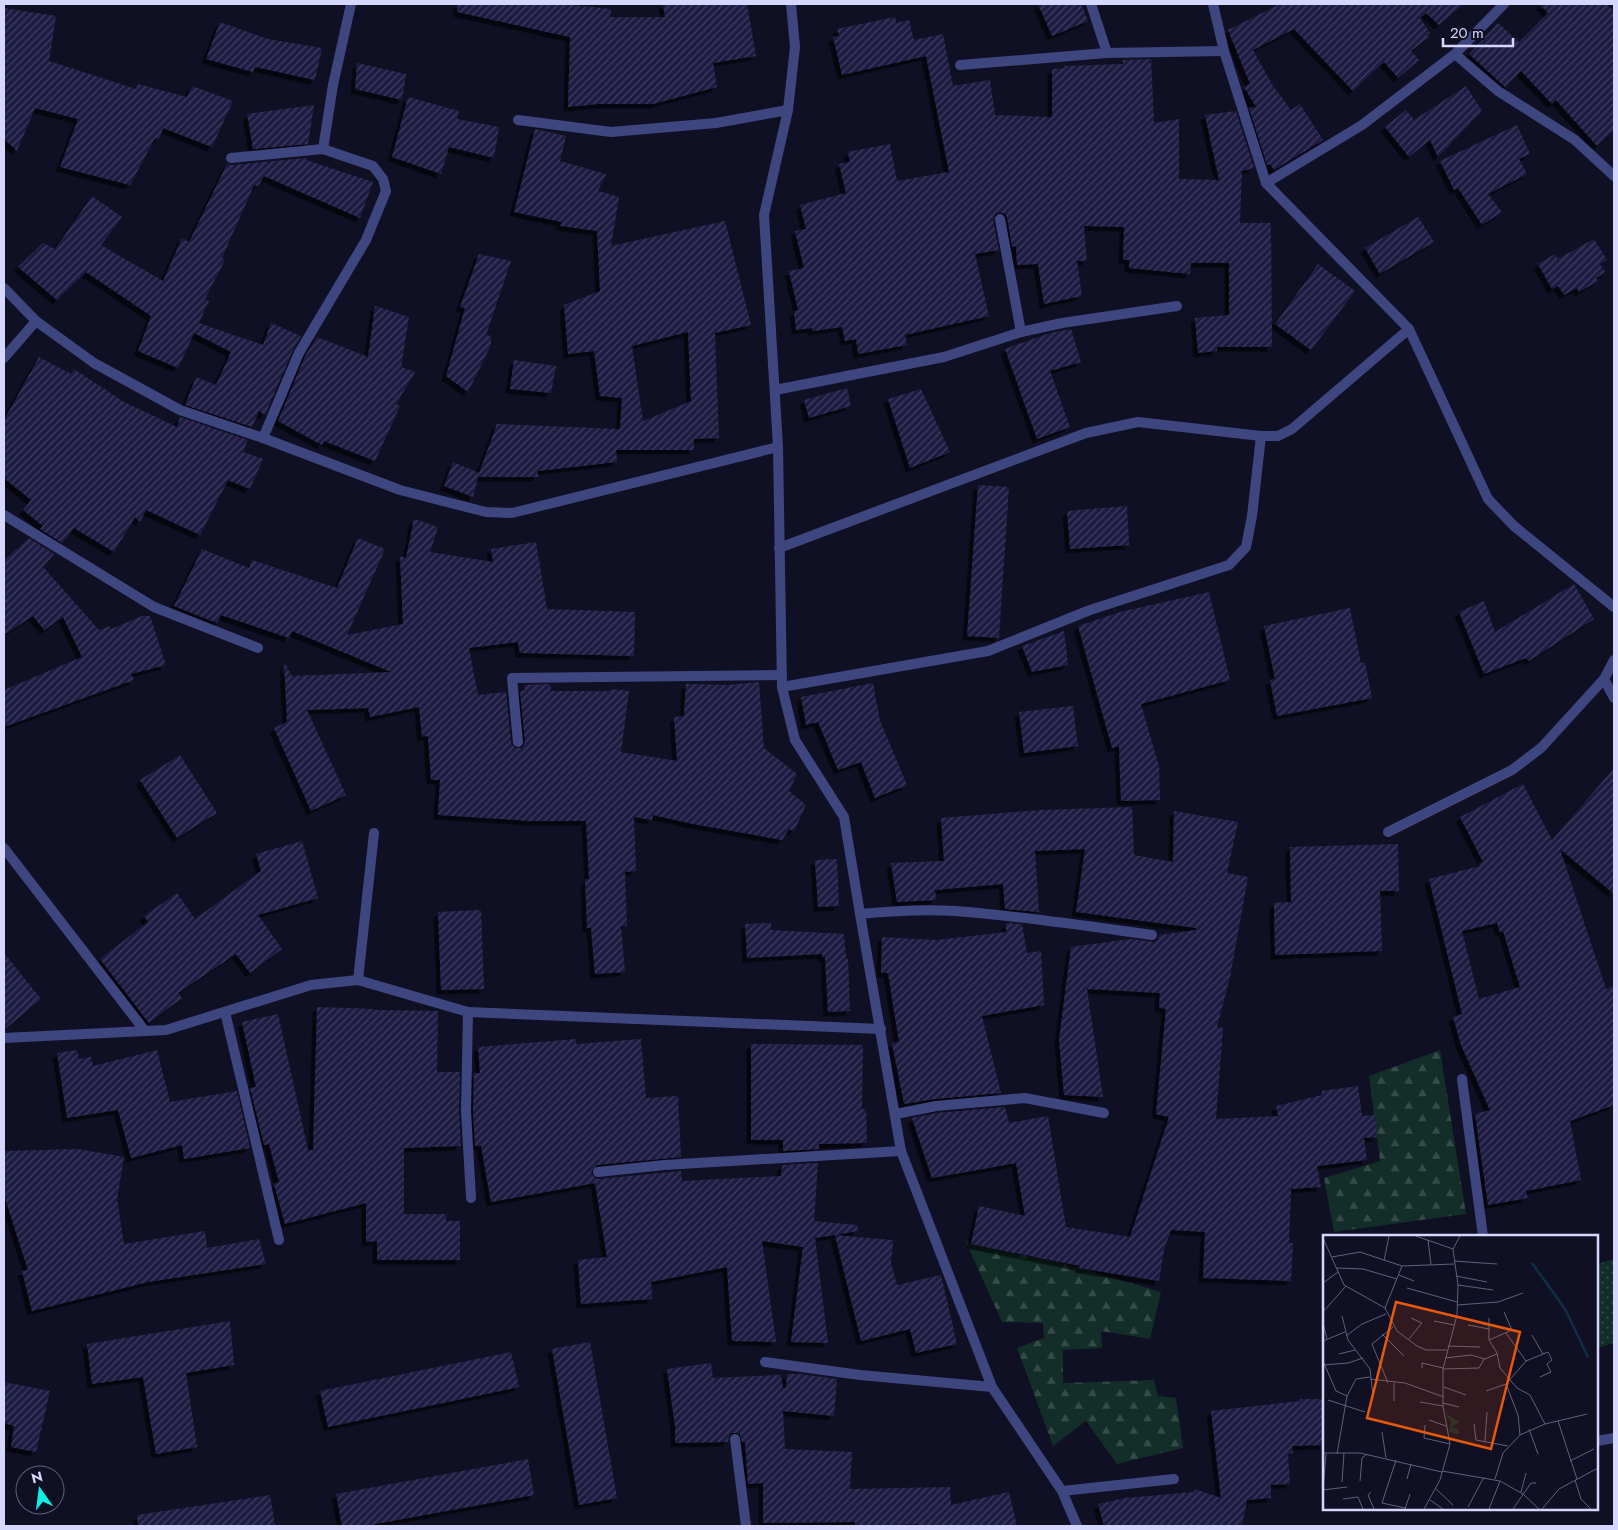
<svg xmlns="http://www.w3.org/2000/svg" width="1618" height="1530" font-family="Jost,sans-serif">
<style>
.grass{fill:url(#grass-dots)}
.forest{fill:url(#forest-firs)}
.building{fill:url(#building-hatch);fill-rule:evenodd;filter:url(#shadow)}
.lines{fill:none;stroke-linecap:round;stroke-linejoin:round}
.street{stroke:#3e4680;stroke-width:10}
.inset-river{fill:none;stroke:#112e46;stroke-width:2.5}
.inset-road{fill:none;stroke:#5f607a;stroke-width:1}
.view{fill:#e8590c;fill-opacity:0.15;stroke:#e8590c;stroke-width:2.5}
.inset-edge{fill:none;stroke:#d5d7fc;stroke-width:2.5}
</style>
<defs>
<pattern id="grass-dots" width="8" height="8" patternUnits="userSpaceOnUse" patternTransform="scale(1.25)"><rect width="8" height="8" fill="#132d28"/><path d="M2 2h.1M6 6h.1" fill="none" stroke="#344b48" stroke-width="1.8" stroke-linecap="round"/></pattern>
<pattern id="forest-firs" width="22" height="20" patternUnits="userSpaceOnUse" patternTransform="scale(1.25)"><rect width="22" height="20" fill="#132d28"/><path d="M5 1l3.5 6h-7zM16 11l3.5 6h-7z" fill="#344b48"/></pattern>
<pattern id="building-hatch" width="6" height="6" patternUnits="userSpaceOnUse" patternTransform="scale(1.25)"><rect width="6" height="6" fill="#1f1d43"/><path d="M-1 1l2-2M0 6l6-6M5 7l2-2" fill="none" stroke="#3f3d5f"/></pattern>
<filter id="shadow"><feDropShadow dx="-4.5" dy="4.5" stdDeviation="0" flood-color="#0009"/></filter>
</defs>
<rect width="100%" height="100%" fill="#101024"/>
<!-- grass -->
<polygon class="grass" points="1614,1259 1614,1343 1597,1348 1597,1264"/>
<!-- forest -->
<g class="forest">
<polygon points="1440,1050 1466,1214 1334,1232 1324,1178 1380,1161 1369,1076"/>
<polygon points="965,1240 971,1244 1059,1262 1161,1292 1150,1339 1101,1331 1102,1348 1063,1350 1063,1383 1154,1380 1158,1396 1176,1398 1183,1448 1117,1464 1086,1421 1053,1446 1017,1348 1044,1338 1043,1323 1002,1322"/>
</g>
<!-- building -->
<g class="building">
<polygon points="458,4 562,4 611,9 610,17 665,17 663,4 747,4 756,56 713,63 717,87 653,104 598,104 568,107 570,37 457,12"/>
<polygon points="1038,4 1081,4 1088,21 1052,36"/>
<polygon points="1280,4 1464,4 1439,25 1426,13 1420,18 1430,33 1427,35 1429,37 1411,51 1419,60 1398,78 1384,62 1353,91 1294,29 1253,50 1273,86 1291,110 1300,104 1323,140 1274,170 1270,164 1267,165 1249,108 1256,107 1244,87 1250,84 1228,30"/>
<polygon points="1539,4 1606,4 1614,11 1614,130 1597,146 1556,100 1552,104 1521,71 1505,87 1469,54 1498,23 1519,42 1548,13"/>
<polygon points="4,8 56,16 49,61 136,89 138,84 187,97 192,86 233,101 212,147 163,128 159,139 155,138 130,185 60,167 78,119 35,108 17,151 4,139"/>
<polygon points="895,17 896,23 909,20 914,40 943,34 953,86 990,80 995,115 1052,117 1052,69 1065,68 1064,66 1123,64 1123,60 1151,59 1154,123 1179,119 1179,179 1219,180 1205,115 1236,111 1254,168 1242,171 1240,223 1271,223 1272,347 1217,347 1217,351 1198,353 1195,318 1229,315 1229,263 1191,263 1190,274 1129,268 1129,260 1123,260 1124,227 1084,226 1087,261 1077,261 1082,296 1044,304 1038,264 1017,265 1016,246 1012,247 1007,217 1005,214 999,212 995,214 993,220 999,250 975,254 989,316 905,335 907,345 858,354 856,339 845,341 842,327 813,331 812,328 796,330 794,311 798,310 789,271 804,268 795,231 806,229 800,205 846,193 839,164 850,162 848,152 890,144 897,181 949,172 926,56 842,75 833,37 839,36 837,29"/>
<polygon points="220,22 268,39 322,48 315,80 255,67 253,72 206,59"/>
<polygon points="357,63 406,74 402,100 355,89"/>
<polygon points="1466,86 1482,111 1438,157 1430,140 1409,157 1385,127 1406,110 1414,120"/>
<polygon points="408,97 459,111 457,119 499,127 494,158 449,147 441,174 392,157"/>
<polygon points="314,105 308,144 253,149 247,114"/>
<polygon points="1517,125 1530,154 1519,159 1527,174 1488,194 1502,212 1482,225 1458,188 1454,190 1440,161"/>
<path d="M535 129 566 136 560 161 606 174 598 191 619 197 611 246 725 221 751 325 715 333 719 438 694 439V450H616L617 462 538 471V477H478L473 497 444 486 453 462 479 473 497 424 620 429 622 398 600 396 594 351 568 354 564 305 600 291 597 231 560 226 562 222 514 212ZM688 332 691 401 643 421 632 346Z"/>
<polygon points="306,158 306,160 373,182 360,218 264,176 258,186 254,185 222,258 225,260 205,299 209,301 199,323 263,345 271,323 301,336 293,350 265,415 259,411 252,427 185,405 196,377 216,385 231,352 194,333 196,329 178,368 138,351 151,316 86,272 57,300 18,267 43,243 55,249 92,196 122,217 101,245 163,281 182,238 189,242 227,164 232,165"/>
<polygon points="1418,217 1434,242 1380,274 1365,248"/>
<polygon points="1594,239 1607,260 1600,264 1605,272 1596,278 1598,281 1579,292 1577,288 1564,295 1558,286 1552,289 1538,264 1555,254 1558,259"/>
<polygon points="479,254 511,261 486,335 491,336 491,345 468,392 446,376 465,308 460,307"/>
<polygon points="1318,264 1355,291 1311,350 1275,324"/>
<polygon points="375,306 409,317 401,367 415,372 396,404 400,406 375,461 324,441 322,445 278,421 305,356 317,337 368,357"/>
<polygon points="1071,329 1081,362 1050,371 1070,427 1037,439 1005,349 1050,333"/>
<polygon points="39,357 71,374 74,369 124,402 177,427 180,417 248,440 243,452 263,459 250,489 228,480 200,535 146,510 140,522 135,517 114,552 74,528 62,543 40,529 43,526 23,510 31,500 4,478 4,420"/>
<polygon points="514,360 556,366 551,393 510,389"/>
<polygon points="847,388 851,406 809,418 804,400"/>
<polygon points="921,389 950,452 910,468 888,399"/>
<polygon points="978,485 1009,487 999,638 967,636"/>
<polygon points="1127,506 1129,545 1070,549 1067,511"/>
<polygon points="414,519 438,527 430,552 493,562 491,549 536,542 547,609 635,612 634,656 520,653 518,642 469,648 478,695 506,692 511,743 515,748 522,748 525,742 520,691 525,690 524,685 550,684 551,691 610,691 610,689 629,691 621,752 677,761 674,717 684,716 686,684 727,685 759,682 764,748 797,774 789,791 806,805 794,831 789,829 782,840 693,824 653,815 652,820 634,817 636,871 625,872 627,926 621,926 625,972 595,974 591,928 587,928 585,879 589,879 586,821 530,821 438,815 440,780 431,780 428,736 422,737 419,707 370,717 368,708 307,710 346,795 311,811 274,728 287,722 284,662 292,676 391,672 292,631 289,638 221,615 217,623 174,606 202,549 249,568 252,560 337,588 358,538 385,549 347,635 403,624 400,556 406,558"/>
<polygon points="29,538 54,554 43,567 99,630 110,626 111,629 142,616 150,616 166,665 131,674 134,680 4,727 4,690 82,657 63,617 44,630 33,616 4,635 4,560"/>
<polygon points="1574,584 1594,619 1529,661 1526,658 1484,674 1459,612 1484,601 1495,632"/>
<polygon points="1209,592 1230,680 1141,704 1159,766 1160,800 1121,801 1119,746 1112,748 1078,626 1120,612"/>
<polygon points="1350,608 1361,663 1365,662 1372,698 1277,716 1270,680 1275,679 1264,626"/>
<polygon points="1064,631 1068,665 1032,672 1022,646"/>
<polygon points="873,683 880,721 907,785 875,798 861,762 838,770 818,722 806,725 801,697"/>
<polygon points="1073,706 1078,746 1024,753 1019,712"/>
<polygon points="180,755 217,813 177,838 140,780"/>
<path d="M1614 768V894L1560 849 1606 989 1614 986V1105L1570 1121 1581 1180 1526 1191 1528 1198 1488 1205 1475 1114 1490 1110 1461 1045 1453 1017 1462 1014 1429 879 1480 866 1479 863 1483 862 1460 817 1523 784 1552 840ZM1497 923 1500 932 1503 931 1520 987 1479 999 1462 931Z"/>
<polygon points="1132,807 1134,855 1173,862 1174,811 1238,822 1227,873 1248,877 1230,977 1217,1027 1223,1028 1216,1119 1278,1116 1276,1106 1322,1095 1322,1091 1358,1086 1362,1116 1375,1115 1377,1137 1364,1138 1367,1160 1317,1166 1321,1187 1291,1189 1289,1243 1293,1243 1291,1281 1203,1278 1205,1232 1171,1230 1164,1250 1159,1281 1079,1268 1080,1266 971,1244 979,1206 1025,1216 1016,1163 932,1178 912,1118 937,1113 1005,1107 1009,1123 1048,1116 1066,1227 1130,1237 1169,1117 1156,1114 1166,1009 1159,1007 1160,993 1087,989 1103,1097 1064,1095 1059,1040 1071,947 1131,939 1154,942 1158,939 1159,935 1196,930 1196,928 1076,912 1085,849 1035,851 1039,912 1005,909 1003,884 935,890 936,900 897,902 891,863 944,861 941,818 1041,810"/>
<polygon points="302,841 318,898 258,915 282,949 250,973 236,954 178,993 182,998 149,1023 100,959 148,922 144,916 177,893 195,919 261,871 256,854"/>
<polygon points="1398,844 1399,891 1380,891 1382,951 1275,955 1274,903 1291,902 1290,847"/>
<polygon points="837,859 839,906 818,907 815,860"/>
<polygon points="481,910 484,989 441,990 438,912"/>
<polygon points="771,923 771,930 844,934 846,959 848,959 850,1011 828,1012 825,957 822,957 822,954 747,958 745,924"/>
<polygon points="1006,923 1022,924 1027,953 1041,951 1044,1005 982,1016 1001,1093 935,1099 904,1104 892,1043 899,1042 888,973 881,973 882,937 936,940 1006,932"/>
<polygon points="4,953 41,999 4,1030"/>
<polygon points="317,1007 375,1009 375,1010 438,1011 437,1072 460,1072 459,1111 461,1146 404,1148 404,1214 446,1214 446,1221 460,1221 460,1260 377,1260 377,1241 366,1242 366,1203 285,1224 274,1184 279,1182 269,1144 264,1145 250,1088 256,1087 242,1022 278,1014 308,1150 313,1150"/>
<polygon points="576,1039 576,1044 641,1039 646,1098 678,1096 681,1157 597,1165 592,1170 591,1173 595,1178 599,1179 681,1171 682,1181 781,1176 782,1165 818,1163 814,1221 857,1225 858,1231 835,1235 893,1240 891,1263 897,1285 941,1275 957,1344 916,1353 910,1329 861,1341 835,1235 815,1238 828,1343 791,1342 803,1247 762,1241 776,1342 732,1341 727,1267 651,1282 652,1299 581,1304 578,1260 607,1257 595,1183 491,1202 481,1146 475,1146 473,1111 474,1073 480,1073 478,1047"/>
<polygon points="751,1044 863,1045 862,1109 866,1109 867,1143 819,1144 819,1149 783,1151 783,1140 751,1140"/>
<polygon points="77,1050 79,1059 91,1057 93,1066 157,1050 170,1102 237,1091 250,1148 184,1159 182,1145 131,1158 118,1110 67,1118 57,1053"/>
<polygon points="78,1149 124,1157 117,1199 124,1244 205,1231 207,1248 259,1239 266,1264 148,1282 32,1311 22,1271 28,1270 4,1195 4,1151"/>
<polygon points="230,1321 234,1365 186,1373 197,1447 156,1454 143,1377 92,1384 87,1344"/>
<polygon points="590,1342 617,1498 579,1505 552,1349"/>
<polygon points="511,1352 519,1387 328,1427 320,1391"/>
<polygon points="711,1363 713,1378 781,1375 783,1388 786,1388 787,1374 799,1374 837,1379 834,1416 783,1411 785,1449 852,1452 850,1489 950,1487 951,1505 1009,1492 1017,1526 918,1526 918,1524 855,1526 855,1522 763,1523 763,1483 748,1484 745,1442 742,1442 740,1434 737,1433 731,1433 729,1437 728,1442 675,1443 675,1426 667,1369"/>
<polygon points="4,1382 50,1391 36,1452 11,1447 14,1426 4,1423"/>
<polygon points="1300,1399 1324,1399 1324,1445 1292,1446 1293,1453 1288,1454 1290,1484 1271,1485 1271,1498 1247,1500 1242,1526 1104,1526 1098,1504 1125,1498 1194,1492 1195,1489 1221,1498 1211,1411 1300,1401"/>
<polygon points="528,1459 534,1495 365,1526 342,1526 336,1494"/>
<polygon points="270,1495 275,1526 138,1526 137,1515"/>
</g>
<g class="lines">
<!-- street -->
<g class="street">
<polyline points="791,4 795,47 788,110 764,215 778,447 782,687 795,740 844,817 860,914 901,1151 992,1387 1062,1491 1077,1526"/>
<polyline points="1091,4 1107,53"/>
<polyline points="1213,4 1224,51 1266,183 1409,329 1488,499 1514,526 1614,607"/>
<polyline points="1455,54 1498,91 1575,140 1614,176"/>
<polyline points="960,65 1107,53 1224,51"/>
<polyline points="518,120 611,132 716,123 788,110"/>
<polyline points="323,149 333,85 351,4"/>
<polyline points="231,158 323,149 373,166 383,179 386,191 366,240 299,353 263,438"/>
<polyline points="1266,183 1362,125 1455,54 1504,4"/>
<polyline points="1000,219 1021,332"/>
<polyline points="4,288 36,321 94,363 180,410 263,438 400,490 486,512 512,513 778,447"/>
<polyline points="4,358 36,321"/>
<polyline points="775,390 944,357 1021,332 1062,323 1177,306"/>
<polyline points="4,515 154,607 258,648"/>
<polyline points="779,548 1086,433 1138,422 1261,436 1278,436 1292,429 1409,329"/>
<polyline points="1604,679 1614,698"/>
<polyline points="782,687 988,651 1090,610 1229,565 1246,547 1252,516 1261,436"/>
<polyline points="518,742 512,678 782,675"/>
<polyline points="1388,832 1512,770 1541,748 1604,679 1614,660"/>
<polyline points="4,848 145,1031"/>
<path d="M860 914C891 911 924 909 955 911 1021 916 1087 926 1152 935"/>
<polyline points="358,980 374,833"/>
<polyline points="225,1012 279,1240"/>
<polyline points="468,1012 466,1111 471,1198"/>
<polyline points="4,1038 166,1030 311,985 358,980 468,1012 881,1029"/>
<polyline points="1462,1079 1483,1236"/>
<polyline points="896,1114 936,1106 1025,1098 1104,1113"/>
<polyline points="598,1172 664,1165 901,1151"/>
<polyline points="765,1362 860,1375 992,1387"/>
<polyline points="735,1439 746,1526"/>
<polyline points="1597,1441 1614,1438"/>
<polyline points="1062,1491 1174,1479"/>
</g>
</g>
<!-- overview -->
<g transform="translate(1323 1235)">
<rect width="275" height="275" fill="#101024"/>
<path d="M123 179 137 187 128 192 135 194 136 199 126 197 128 187Z" fill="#132d28"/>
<path class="inset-river" d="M209 28 242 74 265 122"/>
<path class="inset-road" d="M93 1 130 14M0 3 21 50 62 73 74 96 94 111 103 115H124M105 5 108 30M9 22 37 17 79 31 131 29M61 26 66 1M131 26 174 29M14 33 40 34 74 44M76 40 91 46M133 41 164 47M0 48 15 37M135 50 170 55M84 53 134 67M134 70 175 67 200 58M62 73 79 31M0 77 23 51M19 81 25 105 47 134 50 161M166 83V105L174 118 177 133 194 153 207 160 222 189M111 86 131 90M0 88 4 104M145 90 166 94M183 98 203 126M59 99 81 121M209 100 220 119M23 101 39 89 63 79M85 105 99 88 88 83M166 105 189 95 181 77M0 106 22 97M125 111 157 112M16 119 32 115M122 123 148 120 162 124 174 119M0 126 13 156 24 161M0 130 25 128 40 123M99 133V128L120 133M120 134 156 133 161 124M47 144 82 148 121 162M65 148 49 109 70 92M183 149 195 180 197 200M121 152 143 160M163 156 183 149 203 126 225 117 229 125 224 129 228 137 217 142M5 165 42 177M71 166V148M97 167 120 171M120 168 136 172M106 185 123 191M235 186 254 244M151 189 153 205 185 211M102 190 101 203 127 209M206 194 215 219M59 197 63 223M162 206 164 177M0 218H37L119 237M14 219 24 161 33 144 47 142M73 225 59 268 82 273M247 226 271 214M119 236 177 246 200 259 216 274M84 244 88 229M172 244 180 218 197 200 222 189 264 179M252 245 258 264 268 274M37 246 39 223 44 219M19 247 21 218M113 254 130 270M0 255 3 219M0 255 24 252M48 257 45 260 51 274M198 257 203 238M20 264 35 262 40 274M107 265 120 274M145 272 161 242M82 274 87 259M101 274 117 245 127 209 120 171V134L134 80 135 50 130 14 137 1M166 274 177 246M190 274 208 248H213M219 274 236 254 275 233"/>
<path class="view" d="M73 67 197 97 168 214 44 183Z"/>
<rect width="275" height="275" class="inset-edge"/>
</g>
<!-- border -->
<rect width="1618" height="1530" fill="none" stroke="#d5d7fc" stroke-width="10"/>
<!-- north arrow -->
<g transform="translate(40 1490) rotate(346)"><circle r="24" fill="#101024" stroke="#5f607a"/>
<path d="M0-4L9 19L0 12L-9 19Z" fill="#0feee3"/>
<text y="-8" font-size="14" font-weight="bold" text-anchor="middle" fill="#d5d7fc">N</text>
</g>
<!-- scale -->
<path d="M1443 38v8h70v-8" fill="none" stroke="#d5d7fc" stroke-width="2.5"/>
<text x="1450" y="38" font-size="15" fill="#d5d7fc" stroke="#101024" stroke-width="4" paint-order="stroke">20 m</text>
</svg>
